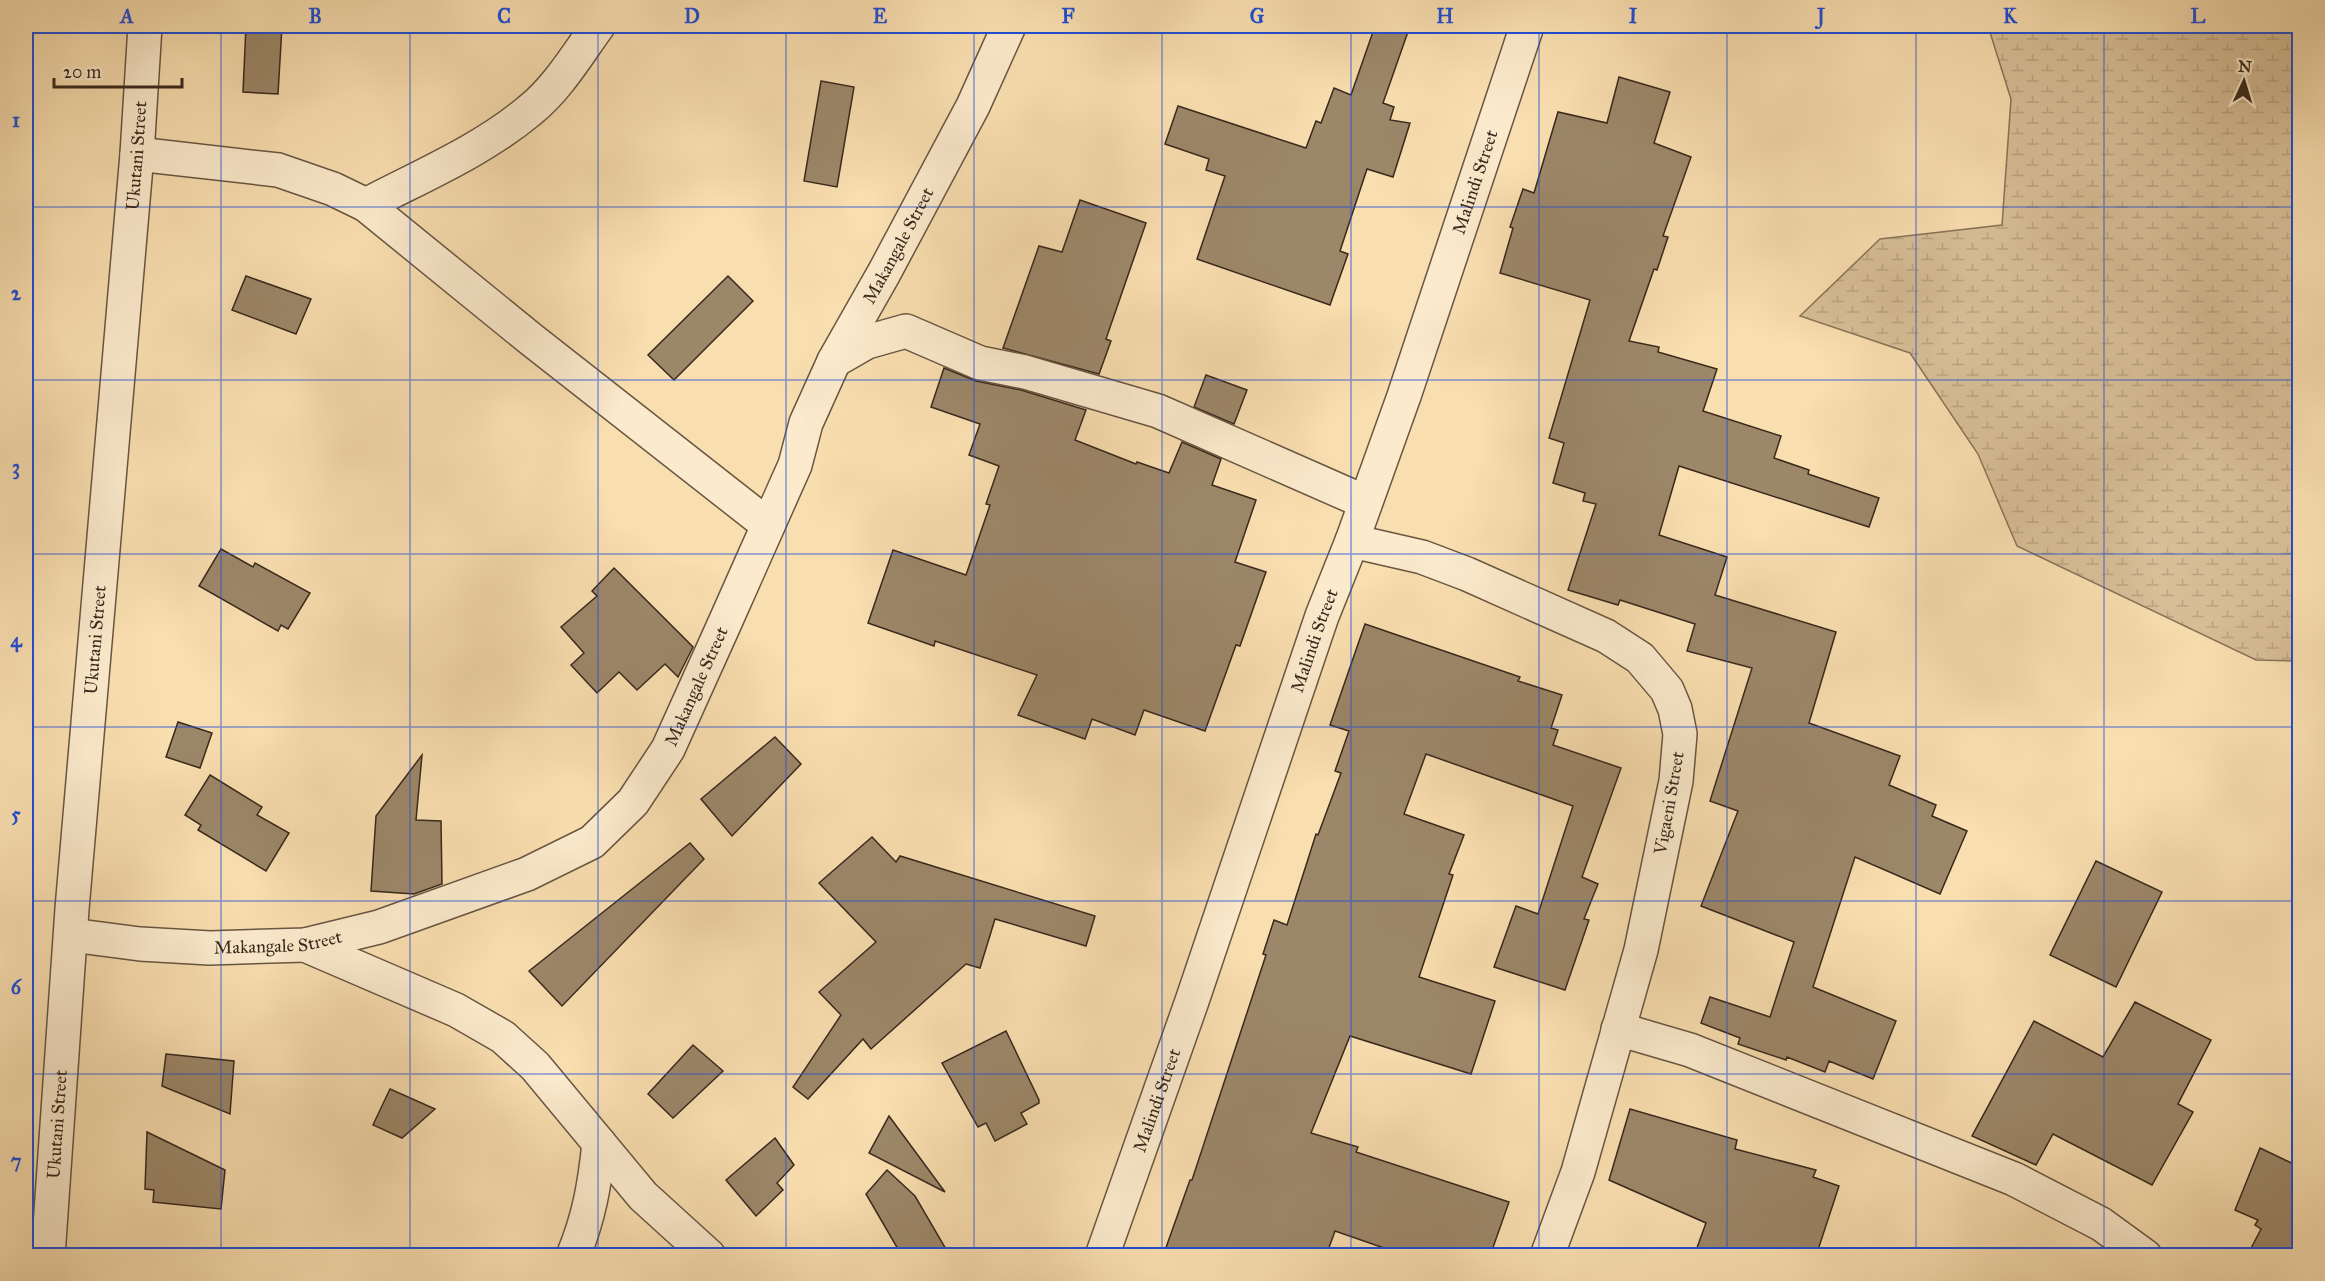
<svg xmlns="http://www.w3.org/2000/svg" width="2325" height="1281" font-family="'IM FELL Great Primer',serif">
<style>
.wetland{fill:url(#wetland-marsh);stroke:#88745a;stroke-width:1.5}
.building{fill:#9c8769;stroke:#38281d;stroke-width:1.5}
.lines{fill:none;stroke-linecap:round;stroke-linejoin:round}
.minor-casing{stroke:#685642;stroke-width:36}
.minor{stroke:#fbeacc;stroke-width:33}
.grid{fill:none;stroke:#1d4ed8;stroke-width:1.5;stroke-opacity:0.55}
.labels{text-anchor:middle;stroke-width:5;stroke-linejoin:round;paint-order:stroke}
.street-label{font-size:18px;fill:#38281d;stroke:#fbeacc}
.neatline{fill:none;stroke:#1d4ed8;stroke-width:2}
.grid-label{font-size:20px;text-anchor:middle;font-weight:bold;fill:#1d4ed8}
</style>
<defs>
<pattern id="wetland-marsh" width="20" height="14" patternUnits="userSpaceOnUse" patternTransform="scale(1.5)"><rect width="20" height="14" fill="#d8bf97"/><path d="M1 5h8M5 5V1M11 12h8M15 12V8" fill="none" stroke="#baa482"/></pattern>
</defs>
<rect width="100%" height="100%" fill="#f9deb0"/>
<filter id="stains"><feTurbulence type="fractalNoise" baseFrequency=".00333" numOctaves="4"/><feColorMatrix values="0 0 0 0 .2 0 0 0 0 .09 0 0 0 0 .02 0 0 0 .5 -.17"/></filter>
<radialGradient id="worn" r=".72"><stop offset=".6" stop-color="#630" stop-opacity="0"/><stop offset="1" stop-color="#630" stop-opacity=".3"/></radialGradient>
<!-- wetland -->
<polygon class="wetland" points="1988,26 2299,26 2299,661 2256,660 2017,546 1978,454 1910,353 1800,316 1880,239 2002,225 2011,99"/>
<!-- building -->
<g class="building">
<polygon points="246,26 282,26 278,94 243,92"/>
<polygon points="1375,26 1410,26 1383,103 1394,107 1390,120 1410,123 1393,177 1367,169 1340,251 1348,254 1330,305 1197,259 1225,176 1206,170 1209,159 1165,144 1178,106 1306,148 1316,121 1321,123 1334,88 1351,95"/>
<polygon points="1619,77 1670,92 1654,143 1691,157 1663,236 1668,237 1657,270 1654,269 1629,341 1659,347 1658,352 1717,369 1703,411 1781,436 1774,458 1809,470 1808,474 1879,498 1869,527 1679,466 1659,535 1727,557 1715,595 1836,632 1809,723 1900,756 1889,785 1936,805 1932,816 1967,831 1940,894 1855,857 1813,987 1896,1021 1873,1079 1829,1061 1825,1072 1787,1057 1786,1060 1738,1044 1740,1038 1701,1023 1710,997 1770,1017 1794,942 1701,906 1738,811 1710,801 1752,668 1687,651 1695,624 1620,600 1618,605 1568,590 1596,504 1583,501 1585,493 1553,483 1564,443 1549,438 1590,300 1500,273 1513,228 1510,227 1523,189 1534,193 1558,112 1607,123"/>
<polygon points="821,81 854,87 837,187 804,181"/>
<polygon points="1080,200 1146,223 1106,339 1111,341 1099,374 1003,348 1039,246 1062,252"/>
<polygon points="246,276 311,299 296,334 232,310"/>
<polygon points="728,276 753,301 674,380 648,355"/>
<polygon points="944,368 976,381 1021,390 1086,410 1075,440 1136,464 1137,462 1169,473 1182,442 1221,459 1212,485 1256,500 1235,562 1266,572 1240,646 1236,645 1205,731 1144,710 1135,735 1092,719 1085,739 1018,715 1037,675 935,641 934,646 868,623 893,550 966,575 990,505 986,504 999,466 969,455 980,424 931,407"/>
<polygon points="1206,375 1247,390 1234,424 1194,407"/>
<polygon points="221,549 253,567 255,563 310,593 288,629 281,625 278,631 199,586"/>
<polygon points="614,568 693,647 678,677 665,664 637,690 619,672 597,693 571,665 584,653 561,627 597,596 592,591"/>
<polygon points="1365,624 1520,677 1518,681 1562,695 1551,728 1558,730 1553,745 1621,768 1582,877 1598,884 1584,919 1589,920 1565,990 1494,967 1516,906 1538,914 1573,806 1426,754 1404,814 1464,835 1449,874 1453,875 1419,977 1495,1001 1471,1074 1350,1036 1311,1133 1358,1147 1356,1152 1509,1202 1490,1256 1407,1256 1335,1231 1326,1256 1163,1256 1190,1180 1192,1180 1266,955 1263,954 1274,920 1287,925 1316,834 1318,835 1341,773 1335,771 1349,731 1330,725"/>
<polygon points="178,722 212,733 200,768 166,757"/>
<polygon points="775,737 801,764 732,836 701,799"/>
<polygon points="422,755 416,820 441,821 442,884 414,894 371,891 376,816"/>
<polygon points="210,775 262,807 257,815 289,833 266,871 198,830 201,825 185,815"/>
<polygon points="872,837 896,862 900,856 1095,916 1086,946 995,919 980,968 966,964 871,1049 863,1039 808,1099 793,1087 841,1015 819,992 876,942 819,883"/>
<polygon points="690,843 704,859 562,1006 529,971"/>
<polygon points="2096,861 2162,892 2116,987 2050,955"/>
<polygon points="2135,1002 2211,1040 2178,1104 2193,1112 2152,1185 2053,1134 2036,1165 1972,1136 2034,1021 2103,1057"/>
<polygon points="1006,1031 1039,1100 1039,1103 1021,1113 1027,1124 995,1141 986,1123 978,1127 942,1063"/>
<polygon points="693,1045 723,1071 673,1118 648,1094"/>
<polygon points="166,1054 234,1061 230,1114 162,1086"/>
<polygon points="390,1089 435,1109 402,1138 373,1125"/>
<polygon points="1630,1109 1737,1140 1735,1149 1816,1170 1813,1177 1839,1186 1816,1256 1694,1256 1706,1223 1609,1180"/>
<polygon points="889,1116 945,1192 869,1153"/>
<polygon points="147,1132 225,1170 221,1209 153,1202 154,1190 145,1189"/>
<polygon points="775,1138 794,1165 777,1183 783,1190 756,1216 726,1180"/>
<polygon points="2260,1148 2300,1167 2300,1256 2247,1256 2261,1229 2255,1225 2258,1220 2235,1210"/>
<polygon points="887,1170 915,1196 950,1256 902,1256 866,1194"/>
</g>
<g class="lines">
<!-- minor casing -->
<g class="minor-casing">
<g id="minor">
<polyline points="137,154 278,170 333,189 366,205 532,340 768,525"/>
<path d="M366 205C421 176 481 151 529 111 557 89 577 55 598 26"/>
<polyline points="834,361 867,342 906,331 980,363 1025,372 1158,411 1365,502"/>
<polyline points="1352,541 1422,557 1467,574 1606,636 1640,658 1667,690 1675,709 1680,734 1676,781 1641,950 1578,1172 1547,1256"/>
<path id="s1" d="M71 935 140 944 210 948 305 945 379 927 527 874 592 842 633 802 668 749 723 627 795 465 806 423 834 361 884 273 973 106 1009 26"/>
<polyline points="305,945 456,1010 503,1037 535,1066 643,1196 709,1256"/>
<polyline points="1618,1029 1690,1050 2014,1179 2101,1224 2145,1256"/>
<path id="s2" d="M48 1256 72 909 137 154 145 26"/>
<path d="M573 1256C589 1218 595 1183 599 1143"/>
<path id="s3" d="M1102 1256 1192 1001 1322 616 1352 541 1404 396 1527 26"/>
</g>
</g>
<!-- minor -->
<use href="#minor" class="minor"/>
</g>
<!-- grid -->
<path class="grid" d="M221 26V1256M410 26V1256M598 26V1256M786 26V1256M974 26V1256M1162 26V1256M1351 26V1256M1539 26V1256M1727 26V1256M1916 26V1256M2104 26V1256M26 207H2300M26 380H2300M26 554H2300M26 727H2300M26 901H2300M26 1074H2300"/>
<g class="labels">
<!-- street labels -->
<g class="street-label">
<text dy="6" stroke="none"><textPath href="#s2" startOffset="1104">Ukutani Street</textPath></text>
<text dy="6" stroke="none"><textPath href="#s3" startOffset="1137">Malindi Street</textPath></text>
<text dy="6" stroke="none"><textPath href="#s1" startOffset="1216">Makangale Street</textPath></text>
<text dy="6" stroke="none"><textPath href="#s2" startOffset="618">Ukutani Street</textPath></text>
<text dy="6" stroke="none"><textPath href="#s3" startOffset="651">Malindi Street</textPath></text>
<text dy="6" stroke="none"><textPath href="#s1" startOffset="730">Makangale Street</textPath></text>
<text transform="translate(1669 803) rotate(-80)" y="6">Vigaeni Street</text>
<text dy="6" stroke="none"><textPath href="#s1" startOffset="208">Makangale Street</textPath></text>
<text dy="6" stroke="none"><textPath href="#s3" startOffset="165">Malindi Street</textPath></text>
<text dy="6" stroke="none"><textPath href="#s2" startOffset="132">Ukutani Street</textPath></text>
</g>
</g>
<!-- margin -->
<rect width="2325" height="1281" fill="none" stroke="#f9deb0" stroke-width="66"/>
<!-- north arrow -->
<g transform="translate(2244 81) rotate(4)" stroke="#fbeacc" stroke-width="4.5" paint-order="stroke">
<path d="M0-4.5L10 22L0 15L-10 22Z" fill="#38281d"/>
<text y="-9" font-size="16" font-weight="bold" text-anchor="middle" fill="#38281d">N</text>
</g>
<!-- scale -->
<path d="M54 78v9h128v-9" fill="none" stroke="#38281d" stroke-width="3"/>
<text x="63" y="78" font-size="18" fill="#38281d" stroke="#fbeacc" stroke-width="4.5" paint-order="stroke">20 m</text>
<rect x="33" y="33" width="2259" height="1215" class="neatline"/>
<g class="grid-label">
<text x="127" y="23">A</text>
<text x="315" y="23">B</text>
<text x="504" y="23">C</text>
<text x="692" y="23">D</text>
<text x="880" y="23">E</text>
<text x="1068" y="23">F</text>
<text x="1257" y="23">G</text>
<text x="1445" y="23">H</text>
<text x="1633" y="23">I</text>
<text x="1821" y="23">J</text>
<text x="2010" y="23">K</text>
<text x="2198" y="23">L</text>
<text x="16" y="127">1</text>
<text x="16" y="300">2</text>
<text x="16" y="474">3</text>
<text x="16" y="647">4</text>
<text x="16" y="821">5</text>
<text x="16" y="994">6</text>
<text x="16" y="1168">7</text>
</g>
<rect width="100%" height="100%" filter="url(#stains)"/>
<rect width="100%" height="100%" fill="url(#worn)"/>
</svg>
